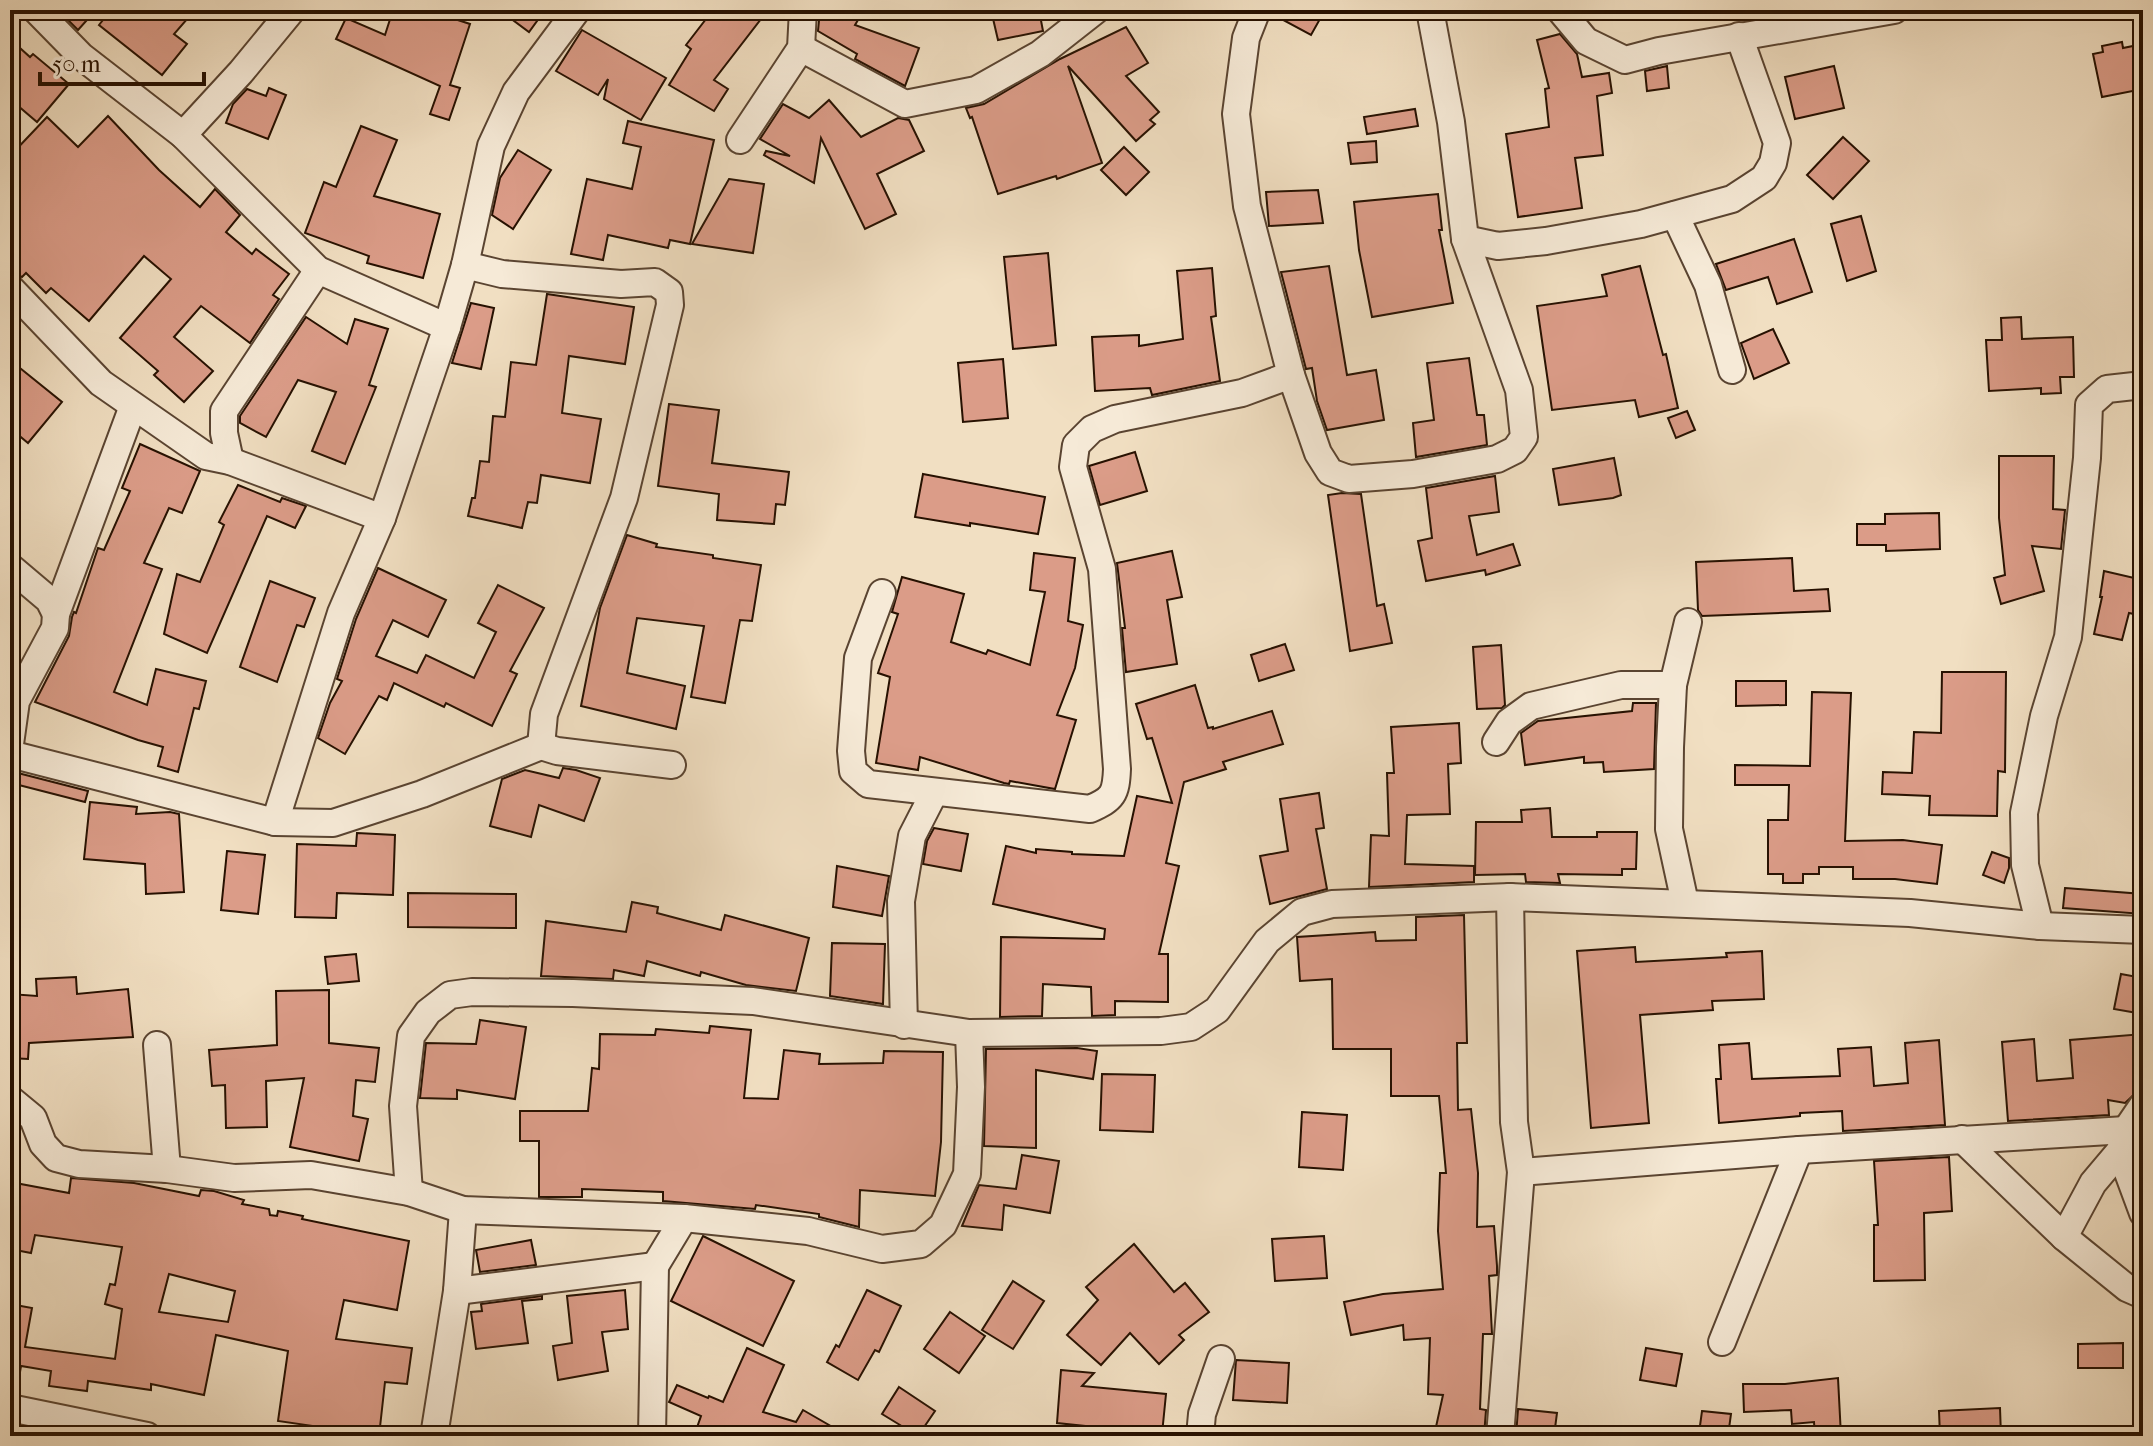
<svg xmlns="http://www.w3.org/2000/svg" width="2153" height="1446" font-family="'IM FELL French Canon',serif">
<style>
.building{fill:#db9c88;stroke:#271101;stroke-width:2;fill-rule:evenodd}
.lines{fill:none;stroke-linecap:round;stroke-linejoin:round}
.street-casing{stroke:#5a4431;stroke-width:30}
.street{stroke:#f6ead7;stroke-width:26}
</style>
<rect width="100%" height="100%" fill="#f1dfc2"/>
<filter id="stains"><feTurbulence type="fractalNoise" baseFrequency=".0025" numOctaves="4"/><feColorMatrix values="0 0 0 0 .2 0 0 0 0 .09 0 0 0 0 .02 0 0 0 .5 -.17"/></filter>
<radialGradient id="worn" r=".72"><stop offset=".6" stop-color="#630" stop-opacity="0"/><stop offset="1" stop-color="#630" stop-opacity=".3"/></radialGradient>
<!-- building -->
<g class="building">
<polygon points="58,10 96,10 78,30"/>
<polygon points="111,10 195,10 174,34 187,44 162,75 99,25"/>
<polygon points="393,10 427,10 470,24 450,85 460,88 449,120 430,114 440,86 336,39 346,18 385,35"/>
<polygon points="499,10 545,10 529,32"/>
<polygon points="713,10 768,10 714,80 728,89 714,111 669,85 691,49 686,45"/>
<polygon points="820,10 864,10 855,25 919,48 905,86 855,59 857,54 818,31"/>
<polygon points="991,10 1039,10 1043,31 998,40"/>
<polygon points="1273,10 1325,10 1311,35 1272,14"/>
<polygon points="1126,27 1148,63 1126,76 1159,112 1150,120 1155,124 1136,141 1068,66 1102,163 1057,179 1056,176 998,194 972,117 970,118 966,108 984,104 1060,59"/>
<polygon points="582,30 666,78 641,120 604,99 608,79 598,95 556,71"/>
<polygon points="1560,34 1577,54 1582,77 1609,73 1612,93 1597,96 1603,155 1575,158 1582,208 1518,217 1506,134 1549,127 1545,89 1549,88 1537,40"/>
<polygon points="10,39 30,57 33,54 69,84 37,122 10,99"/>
<polygon points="2122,42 2123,48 2138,45 2143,68 2143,89 2102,97 2093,54 2103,52 2102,46"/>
<polygon points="1667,66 1669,88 1647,91 1645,71"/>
<polygon points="1834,66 1844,108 1795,119 1785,77"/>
<polygon points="269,88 286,95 268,139 226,123 233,104 247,89 266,96"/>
<polygon points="829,100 861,137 898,118 909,120 924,151 877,174 896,214 865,229 821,138 814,183 764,155 766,151 790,156 760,139 783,104 809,118"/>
<polygon points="1415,109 1418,126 1367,134 1364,117"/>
<polygon points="108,116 159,170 200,207 215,189 240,215 226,232 252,254 256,249 289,274 273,295 279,299 250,343 201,306 174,337 213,371 184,402 154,375 158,371 120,338 171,279 144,256 89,321 51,288 46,293 26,273 22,277 10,270 10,156 47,117 78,147"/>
<polygon points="628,121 714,140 690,244 670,240 668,248 608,235 603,260 571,254 587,179 632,189 641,147 623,143"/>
<polygon points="361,126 397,140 374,196 440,214 423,278 367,263 369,256 305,233 324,182 336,187"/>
<polygon points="1843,137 1869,161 1833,199 1807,175"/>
<polygon points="1376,141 1377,162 1351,164 1348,143"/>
<polygon points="1124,147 1149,172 1126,195 1101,170"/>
<polygon points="518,150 551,170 513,229 492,215 500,178"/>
<polygon points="729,179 764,184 753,253 692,244"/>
<polygon points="1318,190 1323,223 1269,226 1266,192"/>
<polygon points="1438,194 1442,230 1439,230 1453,303 1372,317 1359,250 1354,202"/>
<polygon points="1861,216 1876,271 1847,281 1831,224"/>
<polygon points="1794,239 1812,292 1777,304 1768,277 1726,290 1716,264"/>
<polygon points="1048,253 1056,345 1013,349 1004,257"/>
<polygon points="1329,266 1347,375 1376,370 1384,420 1327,430 1317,401 1312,368 1306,369 1281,272"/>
<polygon points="1640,266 1663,355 1666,354 1678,408 1639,417 1635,400 1552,410 1537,306 1607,296 1602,275"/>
<polygon points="1212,268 1216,316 1211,317 1220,381 1152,395 1150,388 1095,391 1092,337 1139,335 1139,346 1183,339 1177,271"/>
<polygon points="547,294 634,307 625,364 569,356 562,413 601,419 590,483 541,475 537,503 528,502 522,528 468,516 472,498 475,498 480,461 489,462 493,416 505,417 511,362 536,365"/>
<polygon points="471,303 494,308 481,369 452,363"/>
<polygon points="306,317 347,344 355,319 388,329 369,385 376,387 345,464 312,451 336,392 298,380 266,437 240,423 240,416"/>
<polygon points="2021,317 2022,339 2073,337 2074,377 2060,377 2061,393 2041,394 2041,388 1989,391 1986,340 2002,340 2001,318"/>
<polygon points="1773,329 1789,363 1754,379 1741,343"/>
<polygon points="1469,358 1477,415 1484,415 1487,445 1416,457 1413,423 1434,420 1427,363"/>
<polygon points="1003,359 1008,418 963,422 958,363"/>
<polygon points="10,360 62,402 28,443 10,428"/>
<polygon points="669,404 719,410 712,463 789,472 785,505 776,504 774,524 717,520 719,494 658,486"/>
<polygon points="1687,411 1695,430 1676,438 1668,418"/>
<polygon points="140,444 200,471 182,513 169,508 144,563 162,569 114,692 147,705 156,669 206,681 199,709 194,708 178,772 158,766 163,747 138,740 35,702 69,636 72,617 74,612 76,613 98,548 104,550 130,491 122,488"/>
<polygon points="1135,452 1147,491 1100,505 1089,466"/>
<polygon points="1999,456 2054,456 2053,509 2065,510 2061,549 2032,546 2044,591 2001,604 1994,578 2005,575 1999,518"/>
<polygon points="1614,458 1621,495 1613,498 1559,505 1553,469"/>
<polygon points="923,474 1045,497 1038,534 970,523 970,526 915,517"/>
<polygon points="1495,476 1499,512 1469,516 1477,555 1513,544 1520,565 1486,575 1485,570 1426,581 1418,541 1432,538 1426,488"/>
<polygon points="238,485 280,502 282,498 306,506 295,528 267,516 207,653 164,634 177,574 200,582 224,525 219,522"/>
<polygon points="1342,493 1361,494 1377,606 1384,604 1392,643 1350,651 1328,495"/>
<polygon points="1939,513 1940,549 1886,551 1886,545 1857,545 1857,524 1885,524 1885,514"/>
<polygon points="627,535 657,544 656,547 713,555 713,558 761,565 752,621 740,620 725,703 691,697 704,626 637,618 627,673 685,686 676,729 581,706 600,608"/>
<polygon points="1172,551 1182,597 1167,600 1177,664 1126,672 1122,628 1125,628 1117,563"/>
<polygon points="1034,553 1075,558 1068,621 1083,625 1075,668 1057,715 1076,720 1055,789 1010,781 1009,784 1004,783 920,757 918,770 876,763 890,677 878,673 898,614 892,612 902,577 964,594 951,642 986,654 988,650 1030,665 1045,592 1030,590"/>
<polygon points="1792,558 1794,591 1828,589 1830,611 1702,616 1698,610 1696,562"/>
<polygon points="378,568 446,600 428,637 393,620 376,656 417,673 426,655 474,678 496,632 478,623 498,585 544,608 510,671 517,674 492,726 446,703 444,707 394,683 387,700 379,696 345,754 318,738 330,703 342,681 337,679 356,619"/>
<polygon points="2104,571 2143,580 2143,616 2129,613 2122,640 2094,634 2102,597 2100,597"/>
<polygon points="270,581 315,598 304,627 297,625 277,682 240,667"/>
<polygon points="1285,644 1294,670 1259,681 1251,655"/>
<polygon points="1501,645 1505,705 1502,708 1477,709 1473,647"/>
<polygon points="1942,672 2006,672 2005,772 1998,771 1997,816 1929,815 1930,796 1882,794 1883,772 1912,773 1914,732 1941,733"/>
<polygon points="1736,681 1786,681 1786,705 1736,706"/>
<polygon points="1195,685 1208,728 1213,727 1213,729 1272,711 1283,744 1223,762 1226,769 1184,782 1166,863 1179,866 1159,954 1168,954 1168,1002 1115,1001 1115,1015 1092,1016 1091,987 1043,984 1042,1016 1000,1017 1001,937 1104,939 1105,929 993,904 1006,846 1036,853 1036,849 1072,852 1072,854 1124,856 1137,796 1172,803 1152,738 1147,739 1136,704"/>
<polygon points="1812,692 1851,693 1845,841 1903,840 1942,845 1937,884 1895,879 1853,879 1853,867 1819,867 1819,874 1803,874 1803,883 1783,883 1783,874 1768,874 1768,820 1788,820 1789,785 1735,785 1735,765 1810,766"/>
<polygon points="1633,703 1656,703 1654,769 1604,772 1603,762 1584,763 1584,757 1525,765 1521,733 1538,721 1632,711"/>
<polygon points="1459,723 1461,763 1448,764 1450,814 1407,815 1405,864 1474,866 1474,882 1369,887 1371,835 1389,836 1387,773 1394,773 1391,727"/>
<polygon points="563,768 576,770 600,778 584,821 539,805 531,837 490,826 502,779 525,770 559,778"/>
<polygon points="14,772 88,791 85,802 11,783"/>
<polygon points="1319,793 1324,828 1316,829 1327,889 1270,904 1260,856 1288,851 1280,799"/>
<polygon points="90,802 137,807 136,814 170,812 179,814 184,892 146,894 145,864 84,859"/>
<polygon points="1550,808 1552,837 1597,837 1597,832 1637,832 1636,869 1622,869 1622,875 1558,874 1560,883 1526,882 1525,874 1475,875 1476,822 1522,822 1521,810"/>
<polygon points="934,828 968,834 961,871 923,864 927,841"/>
<polygon points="357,833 395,835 393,895 337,893 336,918 295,917 297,844 356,846"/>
<polygon points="227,851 265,855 258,914 221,910"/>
<polygon points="1992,852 2009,858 2009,868 2004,883 1983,875"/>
<polygon points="837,866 889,876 882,916 833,907"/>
<polygon points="2065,888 2143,894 2143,914 2063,908"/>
<polygon points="408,893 516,894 516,928 408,927"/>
<polygon points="632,902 658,907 657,913 721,930 725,915 809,938 796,991 746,985 701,972 700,976 647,961 644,976 614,970 613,979 541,976 546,921 626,932"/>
<polygon points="1464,915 1467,1043 1457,1043 1458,1110 1471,1109 1478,1173 1477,1227 1494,1226 1497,1266 1497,1275 1489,1276 1492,1334 1483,1334 1480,1409 1486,1410 1484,1436 1434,1436 1443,1395 1428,1394 1430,1338 1404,1340 1403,1325 1351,1335 1344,1302 1383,1294 1443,1289 1438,1231 1440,1173 1446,1173 1439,1096 1391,1096 1391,1049 1333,1049 1332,979 1300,981 1297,937 1375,932 1376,941 1416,940 1416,917"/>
<polygon points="832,943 885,944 883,1004 830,996"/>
<polygon points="1635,947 1636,962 1727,957 1726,953 1762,951 1764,999 1712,1001 1713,1010 1640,1015 1649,1123 1591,1128 1577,951"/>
<polygon points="356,954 359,981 328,984 325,957"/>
<polygon points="2121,974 2143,978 2143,1014 2114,1009"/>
<polygon points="76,977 77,994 128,989 133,1037 29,1043 28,1059 10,1058 10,994 37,996 36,979"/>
<polygon points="329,990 329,1043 379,1048 375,1082 356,1080 353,1116 368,1119 359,1161 290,1147 304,1078 266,1081 267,1127 226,1128 225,1085 212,1086 209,1050 277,1045 276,991"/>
<polygon points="480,1020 526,1027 515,1099 457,1090 457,1099 420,1098 426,1043 476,1044"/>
<polygon points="710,1026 751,1030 744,1098 778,1099 784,1050 820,1054 819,1064 883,1063 884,1051 943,1052 941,1142 935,1196 860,1190 859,1227 819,1217 819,1214 756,1205 755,1209 663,1201 663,1192 582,1189 582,1197 539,1197 539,1141 520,1141 520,1111 588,1111 592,1068 599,1069 600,1034 655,1035 656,1029 709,1033"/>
<polygon points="2143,1034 2139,1090 2125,1103 2108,1100 2109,1115 2008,1121 2002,1042 2034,1039 2037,1081 2073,1078 2070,1040"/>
<polygon points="1939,1040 1945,1125 1843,1131 1842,1111 1800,1113 1800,1116 1719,1123 1716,1079 1721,1079 1719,1045 1749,1043 1752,1079 1840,1076 1838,1049 1871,1047 1874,1086 1908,1083 1905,1043"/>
<polygon points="1077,1048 1097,1051 1093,1079 1036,1070 1036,1148 984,1146 986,1049"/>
<polygon points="1102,1074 1155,1075 1153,1132 1100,1130"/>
<polygon points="1302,1112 1347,1115 1343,1170 1299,1167"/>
<polygon points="1022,1155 1059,1161 1050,1213 1004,1205 1002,1230 962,1226 979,1185 1016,1189"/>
<polygon points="1949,1157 1952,1211 1924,1213 1925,1280 1874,1281 1874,1225 1878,1225 1874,1161"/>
<path d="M71 1178 134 1183 199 1196 201 1190 214 1191 244 1200 242 1204 269 1209 270 1215 277 1216 278 1211 303 1216 302 1219 409 1241 397 1310 344 1300 336 1339 412 1348 407 1384 385 1382 379 1436 334 1432V1429L278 1421 288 1351 216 1335 204 1395 151 1384V1390L88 1381 87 1391 49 1386 51 1371 21 1366 19 1378 10 1377V1304L32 1308 25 1347 115 1359 122 1309 105 1304 110 1284 115 1285 122 1247 35 1235 31 1253 10 1249V1182L69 1193ZM169 1274 235 1291 228 1322 159 1312Z"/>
<polygon points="703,1236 794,1281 763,1346 671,1301"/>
<polygon points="1324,1236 1327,1278 1275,1281 1272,1239"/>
<polygon points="531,1240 536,1265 480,1272 476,1250"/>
<polygon points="1134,1244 1174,1292 1185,1283 1209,1312 1179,1335 1184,1340 1159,1364 1130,1333 1101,1365 1067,1335 1098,1300 1086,1287"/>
<polygon points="1013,1281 1044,1301 1013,1349 982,1330"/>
<polygon points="625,1290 628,1329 602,1332 608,1371 558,1380 553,1346 572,1343 567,1296"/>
<polygon points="867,1290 901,1306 879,1352 875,1350 858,1380 827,1362 836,1345 839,1347"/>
<polygon points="542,1296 542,1299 522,1301 528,1343 476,1349 471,1312 482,1311 481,1304"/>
<polygon points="950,1312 985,1336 959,1373 924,1349"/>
<polygon points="2123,1343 2123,1368 2078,1368 2078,1344"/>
<polygon points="747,1348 784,1365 763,1412 796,1422 803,1410 848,1436 694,1436 701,1416 669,1402 677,1385 708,1398 709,1396 723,1402"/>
<polygon points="1646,1348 1682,1354 1676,1386 1640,1380"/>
<polygon points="1236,1360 1289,1363 1287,1403 1233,1400"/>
<polygon points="1061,1370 1094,1373 1082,1386 1166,1394 1162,1434 1057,1423"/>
<polygon points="1838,1378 1841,1436 1815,1436 1814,1422 1792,1424 1791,1410 1744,1412 1743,1384 1785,1384"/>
<polygon points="899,1387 935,1411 918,1436 882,1414"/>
<polygon points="2000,1408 2001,1436 1940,1436 1939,1411"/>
<polygon points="1518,1409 1557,1413 1554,1436 1516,1436"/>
<polygon points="1702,1411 1731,1414 1728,1436 1699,1433"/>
</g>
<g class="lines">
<!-- street casing -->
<g class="street-casing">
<g id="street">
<polyline points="36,10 81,56 183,135 318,270 447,327"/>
<polyline points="1257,10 1246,38 1236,114 1247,206 1291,375 1318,453 1330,472 1349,479 1413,474 1497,459 1515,450 1524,437 1519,390 1465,239 1451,122 1430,10"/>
<polyline points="1560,10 1586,41 1625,60 1659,51 1894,10"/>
<polyline points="801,48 905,104 976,90 1040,54 1096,10"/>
<polyline points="183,135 241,72 292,10"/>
<polyline points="740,140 801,48 803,10"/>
<polyline points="1675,215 1708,285 1732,370"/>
<polyline points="1465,239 1498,246 1546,241 1641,224 1732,199 1764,178 1773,163 1777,143 1739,36"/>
<polyline points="465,265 502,274 621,284 655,282 669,292 670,305 624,498 544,714 541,746 557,751 672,765"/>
<polyline points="10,288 101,383 206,456 230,461 382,518"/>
<polyline points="230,461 224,433 224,411 318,270"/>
<polyline points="10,567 49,600 56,614"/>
<path d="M882 593 858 658 851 751 853 771 868 784 1090 809C1113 799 1116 794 1117 769L1102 569 1073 467 1076 445 1092 429 1115 419 1242 393 1291 375"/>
<polyline points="1496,742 1509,722 1531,706 1621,685 1673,685"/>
<polyline points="10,744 16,701 55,628 56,614 133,406"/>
<polyline points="10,754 275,822 333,823 422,794 541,746"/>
<polyline points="275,822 341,613 382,518 447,327 465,265 491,146 516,92 577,10"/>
<polyline points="1685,903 1669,829 1670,747 1673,685 1688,622"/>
<polyline points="2040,926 2025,865 2024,813 2044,716 2068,637 2087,458 2089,405 2107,389 2143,385"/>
<polyline points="904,1025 901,901 912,836 934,793"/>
<polyline points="157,1045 167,1169"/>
<polyline points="10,1099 33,1118 43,1144 56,1158 79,1164 167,1169 234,1178 311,1175 409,1192 463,1210 684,1218 808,1231 882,1249 921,1244 943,1225 967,1174 971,1087 969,1033"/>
<polyline points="2143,1105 2126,1130 2120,1151 2143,1213"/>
<polyline points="1962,1139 2064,1237 2127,1288 2143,1295"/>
<polyline points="1521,1172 1799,1150 2126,1130"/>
<polyline points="409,1192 403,1106 411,1036 428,1012 450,995 472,992 573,993 753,1001 969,1033 1161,1031 1191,1027 1217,1010 1267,941 1302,912 1332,904 1510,897 1910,913 2040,926 2143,930"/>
<polyline points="2064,1237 2093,1183 2120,1151"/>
<polyline points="457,1291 655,1266"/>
<polyline points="1722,1342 1799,1150"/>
<polyline points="10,1408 147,1436"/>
<polyline points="434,1436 457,1291 463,1210"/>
<polyline points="652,1436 655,1266 684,1218"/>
<polyline points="1200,1436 1202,1414 1221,1359"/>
<polyline points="1500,1436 1521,1172 1514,1122 1510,897"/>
</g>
</g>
<!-- street -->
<use href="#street" class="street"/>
</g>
<!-- margin -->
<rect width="2153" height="1446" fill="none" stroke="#f1dfc2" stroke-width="40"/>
<rect x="12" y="12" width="2129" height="1422" fill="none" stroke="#271101" stroke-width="4"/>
<rect x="20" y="20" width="2113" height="1406" fill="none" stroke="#271101" stroke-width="2"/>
<!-- scale -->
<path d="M40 72v12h164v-12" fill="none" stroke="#271101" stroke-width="4"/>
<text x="52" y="72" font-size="24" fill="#271101" stroke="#f6ead7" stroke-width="6" paint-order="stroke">50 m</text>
<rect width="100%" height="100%" filter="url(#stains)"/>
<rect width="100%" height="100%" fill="url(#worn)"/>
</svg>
